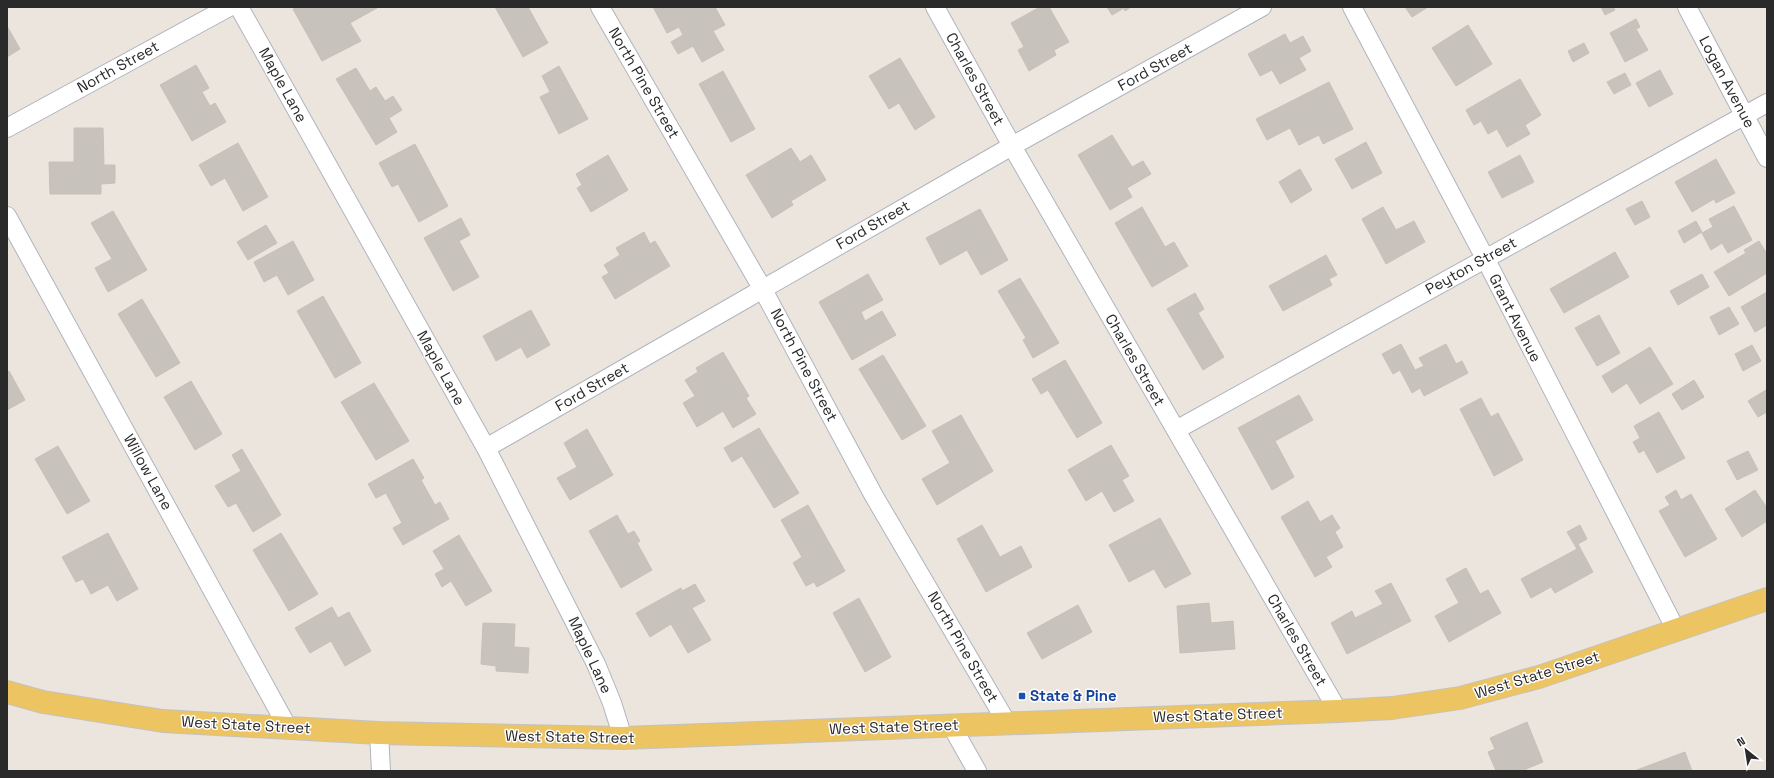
<svg xmlns="http://www.w3.org/2000/svg" width="1774" height="778" font-family="'Space Grotesk',sans-serif">
<style>
.building{fill:#c7c2bc;stroke:#c7c0b6}
.lines{fill:none;stroke-linecap:round;stroke-linejoin:round}
.minor-casing{stroke:#b0b4be;stroke-width:20}
.primary-casing{stroke:#c3c3c3;stroke-width:24}
.minor{stroke:#fff;stroke-width:18}
.primary{stroke:#ecc461;stroke-width:22}
.transit-dot{fill:#1a4fb4;stroke:#fff;stroke-width:1.5}
.labels{text-anchor:middle;stroke-width:3;stroke-linejoin:round;paint-order:stroke}
.street-label{font-size:15px;fill:#2a2a2a;stroke:#fff}
.transit-label{font-size:15px;font-weight:bold;fill:#164399;stroke:#fff;text-anchor:start}
</style>
<rect width="100%" height="100%" fill="#ece5dd"/>
<!-- building -->
<g class="building">
<polygon points="297,7 376,7 377,8 350,23 361,41 322,61 293,9"/>
<polygon points="495,7 528,7 548,43 523,57"/>
<polygon points="653,7 715,7 725,25 713,31 724,50 702,62 693,46 678,54 671,42 683,35 679,27 667,33"/>
<polygon points="1040,7 1049,7 1069,42 1054,50 1056,55 1029,71 1018,50 1024,47 1011,23"/>
<polygon points="1107,7 1131,7 1125,11 1124,8 1112,15"/>
<polygon points="1405,7 1428,7 1412,17"/>
<polygon points="1601,7 1613,7 1615,10 1605,15"/>
<polygon points="1636,19 1640,27 1636,29 1648,50 1625,62 1610,33"/>
<polygon points="1468,25 1492,64 1456,86 1432,48"/>
<polygon points="7,26 20,49 7,57"/>
<polygon points="1285,34 1290,43 1303,36 1311,51 1299,58 1306,70 1280,84 1272,70 1260,76 1248,54"/>
<polygon points="1584,43 1589,53 1573,62 1568,51"/>
<polygon points="900,58 935,117 915,130 899,103 889,109 869,76"/>
<polygon points="196,65 209,88 202,92 210,106 215,103 226,122 192,141 160,85"/>
<polygon points="559,66 588,119 559,134 540,97 550,92 542,76"/>
<polygon points="356,68 370,91 376,87 385,101 393,96 402,110 389,118 397,132 376,145 336,79"/>
<polygon points="1660,70 1673,94 1649,107 1636,83"/>
<polygon points="723,71 755,129 731,142 699,84"/>
<polygon points="1625,73 1631,85 1614,94 1607,82"/>
<polygon points="1520,79 1541,115 1525,125 1530,134 1507,147 1497,129 1488,134 1481,121 1474,125 1466,110"/>
<polygon points="1329,82 1353,129 1323,144 1319,135 1299,145 1290,128 1267,140 1256,119"/>
<polygon points="74,128 103,128 104,165 115,165 115,183 101,184 101,194 50,194 49,162 74,162"/>
<polygon points="1112,135 1132,167 1143,161 1151,174 1127,188 1132,197 1110,210 1078,155"/>
<polygon points="1366,142 1382,173 1352,189 1335,159"/>
<polygon points="238,143 268,197 243,211 225,178 211,186 199,165"/>
<polygon points="415,144 448,206 419,222 398,184 392,187 379,163"/>
<polygon points="791,148 800,162 811,155 826,180 791,201 793,205 772,218 746,175"/>
<polygon points="608,155 628,190 591,212 577,188 582,185 576,174"/>
<polygon points="1520,155 1534,182 1502,198 1488,172"/>
<polygon points="1716,159 1735,193 1716,203 1714,199 1692,212 1675,182"/>
<polygon points="1300,169 1312,190 1291,203 1279,182"/>
<polygon points="1642,201 1650,217 1635,225 1626,209"/>
<polygon points="1734,206 1752,240 1728,253 1722,243 1711,250 1702,233 1713,227 1709,219"/>
<polygon points="1142,207 1165,247 1174,242 1188,266 1152,287 1115,223"/>
<polygon points="1383,207 1396,230 1414,221 1425,242 1386,264 1362,219"/>
<polygon points="980,209 1008,260 981,275 967,250 940,265 926,238"/>
<polygon points="113,211 147,270 108,292 95,268 112,259 91,223"/>
<polygon points="461,218 470,235 459,241 479,277 453,291 424,238"/>
<polygon points="1696,221 1702,232 1684,243 1678,231"/>
<polygon points="266,225 277,243 248,260 237,242"/>
<polygon points="644,232 650,244 655,241 670,266 615,299 602,277 609,273 604,265 620,255 616,248"/>
<polygon points="293,241 314,280 288,295 277,275 264,282 254,262"/>
<polygon points="1759,241 1767,254 1767,273 1729,296 1714,272 1746,253 1744,250"/>
<polygon points="1615,252 1629,277 1564,313 1550,289"/>
<polygon points="1326,255 1337,275 1329,279 1332,285 1283,311 1269,286"/>
<polygon points="868,274 883,300 861,312 865,321 882,311 896,335 852,360 819,302"/>
<polygon points="1702,274 1709,287 1678,305 1670,291"/>
<polygon points="1020,278 1059,343 1033,358 1023,340 1026,338 998,291"/>
<polygon points="1767,292 1767,325 1755,332 1741,307"/>
<polygon points="1195,293 1204,309 1198,313 1224,357 1203,370 1167,309"/>
<polygon points="323,296 361,363 335,378 297,311"/>
<polygon points="142,299 180,363 156,377 118,314"/>
<polygon points="1729,307 1739,324 1719,335 1710,317"/>
<polygon points="531,310 550,345 527,358 521,347 496,361 483,336"/>
<polygon points="1599,315 1620,353 1597,366 1575,328"/>
<polygon points="1401,344 1415,370 1424,366 1419,358 1446,344 1456,364 1462,361 1468,373 1424,396 1420,388 1412,393 1400,370 1393,374 1382,354"/>
<polygon points="1752,345 1761,361 1743,371 1735,354"/>
<polygon points="1650,347 1673,384 1640,404 1627,383 1612,393 1602,376"/>
<polygon points="723,352 749,396 746,398 756,414 733,428 723,411 697,427 683,403 695,396 685,380 698,372 696,368"/>
<polygon points="883,355 926,426 902,440 859,369"/>
<polygon points="1065,360 1102,423 1077,438 1048,390 1041,394 1032,379"/>
<polygon points="9,371 25,400 7,410 7,372"/>
<polygon points="1694,380 1704,397 1682,410 1672,394"/>
<polygon points="191,381 222,434 195,450 164,397"/>
<polygon points="374,383 409,441 376,460 341,402"/>
<polygon points="1766,390 1767,392 1767,412 1758,417 1748,401"/>
<polygon points="1299,395 1313,420 1275,441 1294,477 1272,490 1238,428"/>
<polygon points="1481,398 1491,417 1498,413 1523,460 1494,476 1460,409"/>
<polygon points="1659,412 1685,458 1657,473 1644,450 1639,453 1633,442 1640,438 1634,426"/>
<polygon points="961,415 993,471 937,505 922,479 950,463 932,431"/>
<polygon points="759,428 799,493 774,508 742,456 732,462 724,448"/>
<polygon points="587,429 613,475 570,500 557,478 577,467 564,443"/>
<polygon points="1111,445 1129,476 1122,480 1134,501 1114,512 1102,491 1086,501 1068,470"/>
<polygon points="58,446 90,501 67,514 35,459"/>
<polygon points="242,449 281,515 253,532 236,503 228,507 215,486 241,471 232,455"/>
<polygon points="1748,451 1758,470 1737,480 1727,461"/>
<polygon points="413,459 424,478 421,480 435,505 440,502 449,519 403,545 393,528 402,523 386,493 376,498 368,484"/>
<polygon points="1676,490 1681,500 1691,494 1717,539 1685,557 1659,511 1670,505 1665,497"/>
<polygon points="1755,490 1767,508 1767,521 1742,537 1725,509"/>
<polygon points="1308,501 1320,522 1332,515 1340,528 1335,532 1343,547 1326,557 1332,567 1315,577 1281,517"/>
<polygon points="808,505 845,571 817,587 814,582 806,586 793,563 802,557 781,520"/>
<polygon points="617,515 628,534 634,531 640,541 637,543 652,570 621,588 589,531"/>
<polygon points="1160,518 1191,574 1165,588 1154,569 1129,582 1109,545"/>
<polygon points="982,525 1000,557 1021,546 1032,567 986,592 957,539"/>
<polygon points="1580,525 1587,539 1578,544 1593,572 1555,593 1551,587 1531,598 1521,579 1577,549 1567,532"/>
<polygon points="108,533 138,589 117,601 108,585 91,594 83,579 76,582 62,557"/>
<polygon points="281,533 318,594 289,611 253,550"/>
<polygon points="459,535 492,591 466,606 451,581 442,587 435,574 444,569 433,551"/>
<polygon points="1466,568 1480,594 1488,590 1501,613 1449,642 1435,616 1459,603 1446,579"/>
<polygon points="1391,583 1411,621 1347,654 1331,623 1352,611 1355,618 1383,604 1375,591"/>
<polygon points="695,584 705,601 692,608 711,640 688,653 671,624 650,637 636,613 681,588 682,591"/>
<polygon points="859,598 891,657 865,672 833,613"/>
<polygon points="1209,603 1211,623 1233,621 1235,649 1180,653 1177,606"/>
<polygon points="1078,605 1092,632 1042,659 1027,633"/>
<polygon points="332,607 338,618 349,612 371,651 345,666 331,641 310,653 295,628"/>
<polygon points="483,623 515,624 514,647 529,648 528,673 496,671 496,666 481,664"/>
<polygon points="1527,722 1543,762 1526,769 1527,771 1496,771 1488,752 1495,749 1490,738"/>
<polygon points="1685,752 1692,771 1634,771"/>
</g>
<g class="lines">
<!-- minor casing -->
<g class="minor-casing">
<g id="minor">
<polyline points="239,7 486,448 596,664 612,703 623,738"/>
<polyline points="600,7 762,288 874,496 1007,723"/>
<polyline points="935,7 1012,146 1338,711"/>
<polyline points="1352,7 1485,258 1676,630"/>
<polyline points="1687,7 1767,158"/>
<polyline points="7,128 229,7"/>
<polyline points="7,216 288,728"/>
<polyline points="1176,430 1767,103"/>
<polyline points="486,448 1012,146 1262,7"/>
<polyline points="951,725 977,771"/>
<polyline points="379,733 381,771"/>
</g>
</g>
<!-- primary casing -->
<g class="primary-casing">
<polyline id="primary" points="7,692 43,702 163,721 379,733 623,738 1338,711 1392,708 1460,698 1539,677 1767,599"/>
</g>
<!-- minor -->
<use href="#minor" class="minor"/>
<!-- primary -->
<use href="#primary" class="primary"/>
</g>
<!-- markers -->
<rect class="transit-dot" x="1018" y="692" width="8" height="8" rx="2"/>
<g class="labels">
<!-- street labels -->
<g class="street-label">
<text transform="translate(118 67) rotate(-29)" y="5">North Street</text>
<text transform="translate(1155 67) rotate(-29)" y="5">Ford Street</text>
<text transform="translate(975 79) rotate(61)" y="5">Charles Street</text>
<text transform="translate(1727 82) rotate(62)" y="5">Logan Avenue</text>
<text transform="translate(644 83) rotate(60)" y="5">North Pine Street</text>
<text transform="translate(283 85) rotate(61)" y="5">Maple Lane</text>
<text transform="translate(873 225) rotate(-30)" y="5">Ford Street</text>
<text transform="translate(1471 266) rotate(-29)" y="5">Peyton Street</text>
<text transform="translate(1515 318) rotate(63)" y="5">Grant Avenue</text>
<text transform="translate(1135 360) rotate(60)" y="5">Charles Street</text>
<text transform="translate(804 365) rotate(62)" y="5">North Pine Street</text>
<text transform="translate(441 368) rotate(61)" y="5">Maple Lane</text>
<text transform="translate(592 387) rotate(-30)" y="5">Ford Street</text>
<text transform="translate(148 472) rotate(61)" y="5">Willow Lane</text>
<text transform="translate(1297 640) rotate(60)" y="5">Charles Street</text>
<text transform="translate(963 647) rotate(60)" y="5">North Pine Street</text>
<text transform="translate(590 655) rotate(65)" y="5">Maple Lane</text>
<text transform="translate(1537 675) rotate(-17)" y="5">West State Street</text>
<text transform="translate(1218 715) rotate(-2)" y="5">West State Street</text>
<text transform="translate(246 725) rotate(3)" y="5">West State Street</text>
<text transform="translate(894 727) rotate(-2)" y="5">West State Street</text>
<text transform="translate(570 737) rotate(1)" y="5">West State Street</text>
</g>
<!-- transit labels -->
<g class="transit-label">
<text x="1030" y="701">State &amp; Pine</text>
</g>
</g>
<!-- border -->
<rect width="1774" height="778" fill="none" stroke="#2a2a2a" stroke-width="16"/>
<!-- north arrow -->
<g transform="translate(1746 750) rotate(330)" stroke="#ffffff" stroke-width="3" paint-order="stroke">
<path d="M0-3L7 15L0 10L-7 15Z" fill="#2a2a2a"/>
<text y="-6" font-size="11" font-weight="bold" text-anchor="middle" fill="#2a2a2a">N</text>
</g>
</svg>
